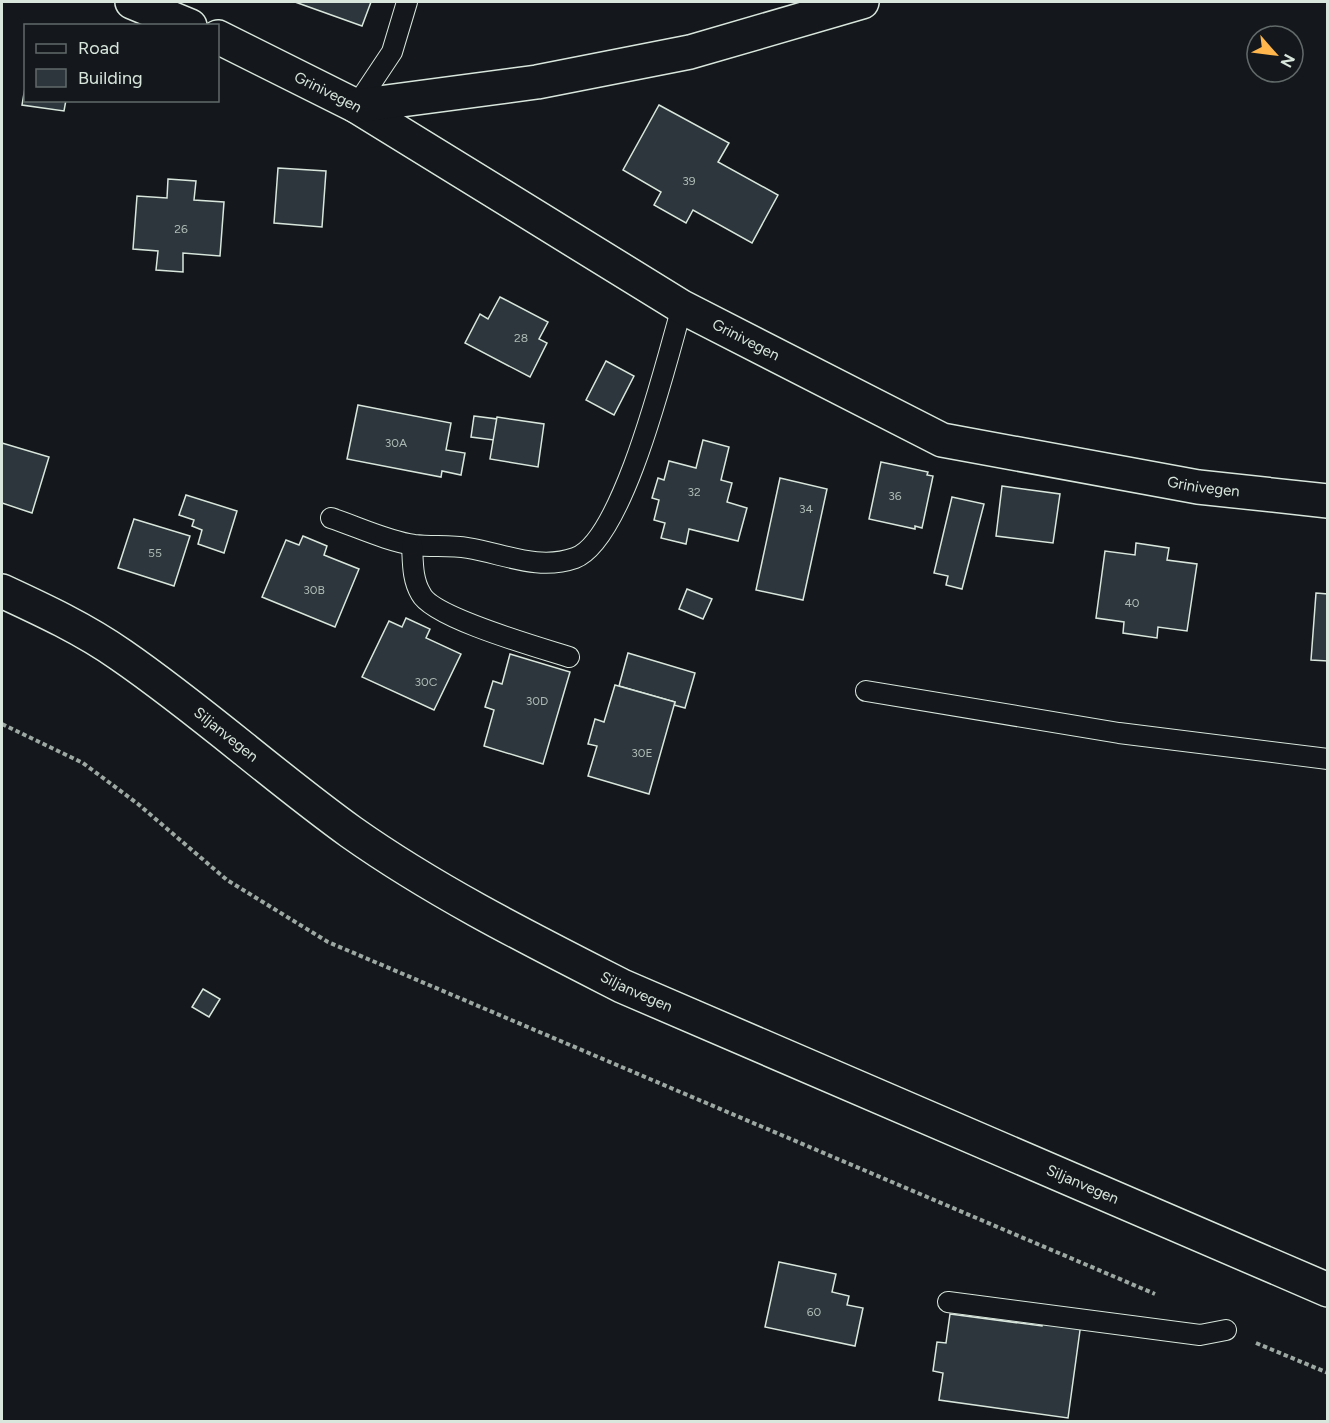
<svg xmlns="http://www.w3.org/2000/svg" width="1329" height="1423" font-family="Figtree,sans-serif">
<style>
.building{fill:#2c363c;stroke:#d8e6dc;stroke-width:1.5}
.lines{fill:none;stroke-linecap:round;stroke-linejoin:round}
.service-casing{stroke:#d8e6dc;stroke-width:22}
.minor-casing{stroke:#d8e6dc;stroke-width:36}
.primary-casing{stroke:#d8e6dc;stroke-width:36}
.path{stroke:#9da8a2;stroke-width:4;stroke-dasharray:4.5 3;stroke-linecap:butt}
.service{stroke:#14181c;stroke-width:20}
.minor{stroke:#14181c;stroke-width:33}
.primary{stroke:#14181c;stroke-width:33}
.labels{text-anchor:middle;stroke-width:4.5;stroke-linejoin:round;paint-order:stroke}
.number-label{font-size:12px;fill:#adbab4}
.street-label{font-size:15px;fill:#d8e6dc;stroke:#14181c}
</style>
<rect width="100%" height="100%" fill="#14181c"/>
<!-- building -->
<g class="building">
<polygon points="295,2 371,2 362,26"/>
<polygon points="26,82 26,100 66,100 64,111 22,105"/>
<polygon points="659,105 729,143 718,162 778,195 752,243 693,210 686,223 654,205 661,192 623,170"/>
<polygon points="278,168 326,171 322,227 274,223"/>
<polygon points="168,179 196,181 194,200 224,202 220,256 183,253 183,272 156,270 158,251 133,249 137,196 167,198"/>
<polygon points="500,297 548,322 539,339 547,343 530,377 465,343 480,314 488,319"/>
<polygon points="606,361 634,376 614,415 586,400"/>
<polygon points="358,405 451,423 446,450 465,453 461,475 442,471 441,477 347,459"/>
<polygon points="474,416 497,419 494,440 471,437"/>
<polygon points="497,417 544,424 538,467 490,459"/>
<polygon points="703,440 729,447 721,480 732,483 727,502 747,508 738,541 689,529 686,544 661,538 665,523 654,520 659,500 652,498 658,478 664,480 669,461 696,468"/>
<polygon points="2,443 49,457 32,513 2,503"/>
<polygon points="881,462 928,472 927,475 933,476 922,528 915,526 915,529 869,519"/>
<polygon points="780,478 827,489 803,600 756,590"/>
<polygon points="1002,486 1060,494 1053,543 996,536"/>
<polygon points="186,495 237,511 224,553 198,544 202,530 192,526 194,520 179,515"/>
<polygon points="952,497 984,504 962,589 946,585 948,576 934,573"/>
<polygon points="134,519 190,536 174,586 118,568"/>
<polygon points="303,536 327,546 324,555 359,569 335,627 262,597 286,540 299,545"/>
<polygon points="1136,543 1169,548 1167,560 1197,564 1187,631 1158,627 1157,638 1123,633 1124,622 1096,618 1105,551 1135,555"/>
<polygon points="687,589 712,599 703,619 679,609"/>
<polygon points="1316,593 1328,594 1328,661 1311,660"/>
<polygon points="406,618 430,629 426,638 461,654 434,710 362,677 389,621 402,627"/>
<polygon points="628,653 695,673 685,708 674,705 675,702 619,686"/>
<polygon points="510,654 570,672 543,764 484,746 494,710 485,707 493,681 502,684"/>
<polygon points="615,685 675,702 649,794 588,776 597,746 588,744 595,719 604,722"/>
<polygon points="203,989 220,999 209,1017 192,1007"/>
<polygon points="779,1262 836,1274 832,1292 849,1296 847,1305 863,1308 855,1346 765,1327"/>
<polygon points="950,1314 1042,1326 1043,1317 1081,1323 1068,1418 939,1400 943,1373 933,1371 937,1342 946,1343"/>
</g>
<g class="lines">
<!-- service casing -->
<g class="service-casing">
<g id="service">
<polyline points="356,106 392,52 407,2"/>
<path d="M331 518C358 527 387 541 414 545 432 547 450 545 468 548 505 554 538 571 575 558 624 540 667 358 682 307"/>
<path d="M412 545C413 562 412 579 421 594 433 618 541 648 569 657"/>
<polyline points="866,691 1119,733 1328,759"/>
<polyline points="948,1302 1200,1335 1226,1330"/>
</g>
</g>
<!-- minor casing -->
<g class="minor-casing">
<g id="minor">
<polyline points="132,2 190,26"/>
<path id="s1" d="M218 37 356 106 682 307 942 440 1198 487 1328 501"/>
<polyline points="356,106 537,82 690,52 862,2"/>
</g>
</g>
<!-- primary casing -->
<g class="primary-casing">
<g id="primary">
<path id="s2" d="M2 591C43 610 84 629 121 655 201 710 272 775 351 832 436 892 530 939 622 986L1328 1290"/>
</g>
</g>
<!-- path -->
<g class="path">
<polyline points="2,724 83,763 138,804 227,880 328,942 1155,1294"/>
<polyline points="1256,1343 1328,1373"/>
</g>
<!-- service -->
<use href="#service" class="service"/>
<!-- minor -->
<use href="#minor" class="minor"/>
<!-- primary -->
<use href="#primary" class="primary"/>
</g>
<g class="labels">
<!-- number labels -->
<g class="number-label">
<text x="689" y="185">39</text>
<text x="181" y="233">26</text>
<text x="521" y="342">28</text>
<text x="396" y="447">30A</text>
<text x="694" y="496">32</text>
<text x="895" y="500">36</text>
<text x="806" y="513">34</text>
<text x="155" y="557">55</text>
<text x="314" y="594">30B</text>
<text x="1132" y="607">40</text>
<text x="426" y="686">30C</text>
<text x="537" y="705">30D</text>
<text x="642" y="757">30E</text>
<text x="814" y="1316">60</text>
</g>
<!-- street labels -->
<g class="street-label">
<text dy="5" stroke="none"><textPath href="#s1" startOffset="123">Grinivegen</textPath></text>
<text dy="5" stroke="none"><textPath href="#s1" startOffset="609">Grinivegen</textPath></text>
<text dy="5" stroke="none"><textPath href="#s1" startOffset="1095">Grinivegen</textPath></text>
<text dy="5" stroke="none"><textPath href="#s2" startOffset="267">Siljanvegen</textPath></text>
<text dy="5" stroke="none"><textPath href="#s2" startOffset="753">Siljanvegen</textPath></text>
<text dy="5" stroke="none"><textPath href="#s2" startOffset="1239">Siljanvegen</textPath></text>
</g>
</g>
<!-- border -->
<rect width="1329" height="1423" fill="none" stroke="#d8e6dc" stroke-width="6"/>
<!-- legend -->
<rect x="24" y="24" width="195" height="78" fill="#14181c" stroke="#626a69" stroke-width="1.5"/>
<rect x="36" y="44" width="30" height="9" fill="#14181c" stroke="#626a69" stroke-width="1.5"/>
<text x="78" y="54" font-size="18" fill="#d8e6dc">Road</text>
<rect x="36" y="69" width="30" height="18" fill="#2c363c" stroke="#626a69" stroke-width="1.5"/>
<text x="78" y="84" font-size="18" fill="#d8e6dc">Building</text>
<!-- north arrow -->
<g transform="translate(1275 54) rotate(118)"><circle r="28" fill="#14181c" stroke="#626a69" stroke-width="1.5"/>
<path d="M0-4.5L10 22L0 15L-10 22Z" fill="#ffb74d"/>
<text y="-9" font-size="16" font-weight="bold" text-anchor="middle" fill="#d8e6dc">N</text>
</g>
</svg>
